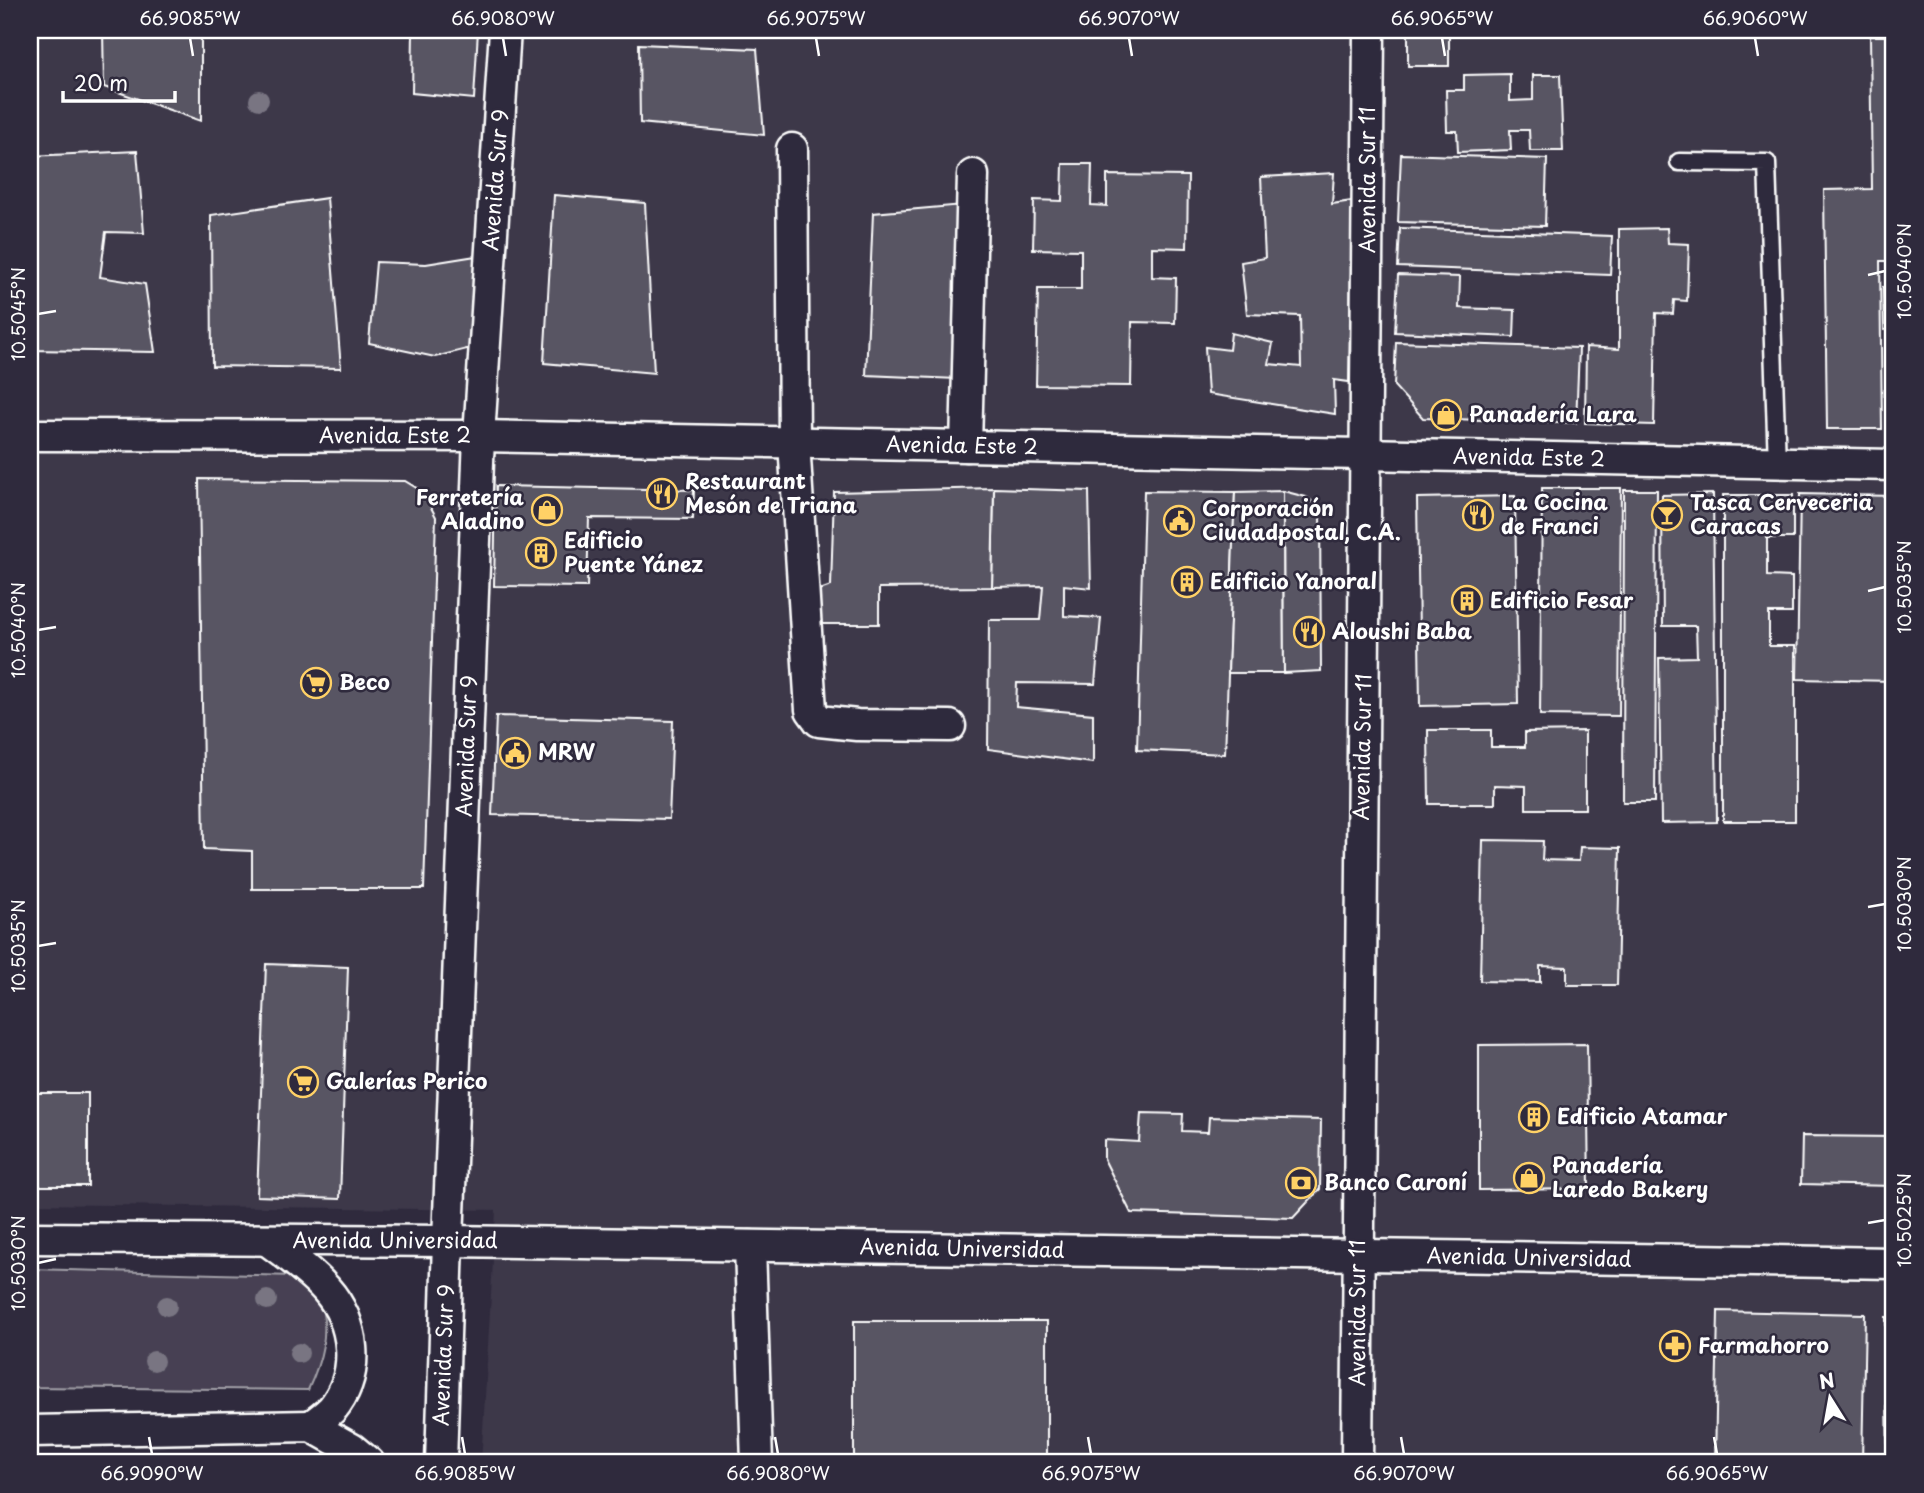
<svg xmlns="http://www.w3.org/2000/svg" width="1924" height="1493" font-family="'Playpen Sans',sans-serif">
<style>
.built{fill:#3c3749}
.green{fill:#464152;stroke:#a2a0a8;stroke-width:2}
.building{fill:#595564;stroke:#fff;stroke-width:2}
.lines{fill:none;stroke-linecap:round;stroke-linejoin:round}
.service-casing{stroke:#fff;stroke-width:21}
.minor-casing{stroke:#fff;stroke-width:35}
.service{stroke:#2f2a3d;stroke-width:16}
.minor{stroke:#2f2a3d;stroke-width:30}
.tree{fill:#797582}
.ticks{fill:none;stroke:#fff;stroke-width:2.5}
.labels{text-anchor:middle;stroke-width:5;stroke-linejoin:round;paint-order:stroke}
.street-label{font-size:21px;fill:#fff;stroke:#2f2a3d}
.poi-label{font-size:21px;font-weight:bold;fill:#fff;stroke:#2f2a3d;text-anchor:start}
.neatline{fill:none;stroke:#fff;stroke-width:2.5}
.ticks-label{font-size:18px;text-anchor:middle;fill:#fff}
</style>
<rect width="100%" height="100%" fill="#2f2a3d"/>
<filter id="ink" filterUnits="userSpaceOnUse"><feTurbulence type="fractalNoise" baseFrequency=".0143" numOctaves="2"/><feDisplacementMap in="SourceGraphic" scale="14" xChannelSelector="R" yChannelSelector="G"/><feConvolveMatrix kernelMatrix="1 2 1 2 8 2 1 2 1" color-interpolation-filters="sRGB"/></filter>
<g filter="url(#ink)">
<!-- built -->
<polygon class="built" points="30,30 1894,30 1894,1463 481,1463 496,1210 30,1204"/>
<!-- green -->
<path class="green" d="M30 1269 295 1276C302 1282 315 1291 319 1299 331 1330 321 1362 308 1390L30 1387Z"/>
<!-- building -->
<g class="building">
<polygon points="103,30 201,30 201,121 104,87"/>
<polygon points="413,30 478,30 474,99 412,93"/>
<polygon points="1408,30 1509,30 1449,32 1449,66 1408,66"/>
<polygon points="1870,36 1894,36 1894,261 1880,261 1882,429 1827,429 1824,190 1872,189"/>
<polygon points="639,44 757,49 764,135 640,123"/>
<polygon points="1510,74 1510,101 1533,100 1533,75 1560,75 1563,151 1530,151 1529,130 1510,130 1511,150 1458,152 1457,131 1447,131 1446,90 1464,90 1464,75"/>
<polygon points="137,151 144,233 106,232 100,277 145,284 155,352 30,350 30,287 39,287 39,242 30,242 30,156"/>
<polygon points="1401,154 1547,159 1545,226 1398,222"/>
<polygon points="1063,164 1092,164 1091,205 1107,206 1107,175 1188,176 1187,248 1152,247 1152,277 1176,278 1175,323 1132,322 1131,386 1036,385 1038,289 1081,289 1081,250 1033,249 1034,200 1062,201"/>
<polygon points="1334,173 1332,204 1352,201 1349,382 1334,380 1335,414 1208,394 1205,347 1229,350 1231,333 1273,343 1269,364 1301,367 1300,316 1247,314 1241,262 1265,258 1261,177"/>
<polygon points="554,195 645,203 654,373 544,363"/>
<polygon points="327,198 341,368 212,366 211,215"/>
<polygon points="963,205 957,379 866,375 873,213"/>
<polygon points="1400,228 1612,236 1610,275 1398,267"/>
<polygon points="1667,228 1668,243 1689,244 1687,301 1674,300 1673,314 1656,313 1654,425 1585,423 1586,347 1619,349 1619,229"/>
<polygon points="482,255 475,347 435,357 369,343 376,262 426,264"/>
<polygon points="1398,275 1460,277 1459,308 1515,310 1514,337 1395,332"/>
<polygon points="1883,287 1894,287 1894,329 1884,330"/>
<polygon points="1396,342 1579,348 1576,423 1423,418 1394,386"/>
<rect x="1888" y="357" width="6" height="50"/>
<polygon points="199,479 405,481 423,492 436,517 424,889 252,889 252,851 204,849"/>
<polygon points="496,486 694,490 693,519 589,518 587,587 494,586"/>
<polygon points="994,488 1089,491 1091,588 1064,585 1064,616 1101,618 1095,684 1017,683 1016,707 1093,714 1093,763 988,749 989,620 1040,620 1043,586 992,587"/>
<polygon points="994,488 992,587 879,588 879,624 821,624 817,591 831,586 834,492"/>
<polygon points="1542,488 1621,488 1619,716 1540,715"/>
<polygon points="1624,490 1657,490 1655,802 1623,802"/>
<polygon points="1144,491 1235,492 1225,754 1137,750"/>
<polygon points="1283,491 1284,673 1228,673 1235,492"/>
<polygon points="1283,491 1306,497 1320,507 1321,671 1284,673"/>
<polygon points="1713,494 1717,822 1661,823 1659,658 1697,657 1696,626 1663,626 1662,495"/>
<polygon points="1800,494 1894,496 1894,681 1797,679"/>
<polygon points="1723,495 1793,495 1793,538 1767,538 1767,576 1792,577 1792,613 1769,613 1769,646 1795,646 1795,821 1723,821"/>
<polygon points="1515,496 1518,704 1420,706 1417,498"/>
<polygon points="496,716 673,721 669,819 492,815"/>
<polygon points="1428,730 1491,730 1491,747 1525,747 1525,732 1585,731 1585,809 1526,809 1526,786 1495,785 1495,804 1429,804"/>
<polygon points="1483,840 1543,841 1542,860 1579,861 1580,847 1620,848 1617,985 1567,985 1567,967 1540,966 1540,982 1480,981"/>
<polygon points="266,964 348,967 340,1199 257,1196"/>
<polygon points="1587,1044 1589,1189 1479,1190 1479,1045"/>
<rect x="30" y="1093" width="58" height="93"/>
<polygon points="1141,1113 1183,1114 1182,1131 1208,1132 1209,1117 1321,1120 1320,1189 1293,1218 1131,1213 1104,1159 1104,1140 1139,1142"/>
<polygon points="1802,1136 1894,1137 1894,1186 1801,1184"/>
<polygon points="1718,1311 1865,1314 1862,1463 1715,1463"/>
<polygon points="1886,1317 1894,1317 1894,1463 1888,1463"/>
<rect x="854" y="1321" width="193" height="142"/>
</g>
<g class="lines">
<!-- service casing -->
<g class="service-casing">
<polyline id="service" points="1679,162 1767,163 1777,464"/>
</g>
<!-- minor casing -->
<g class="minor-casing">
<g id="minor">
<polyline points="792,149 794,442 811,710 819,721 857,725 950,726"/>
<polyline points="30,435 479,436 1894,465"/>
<polyline points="966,446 973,175"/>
<polyline points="30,1238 448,1241 1894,1263"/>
<path d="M267 1240C287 1255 309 1270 326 1289 355 1322 362 1373 332 1409 326 1415 318 1421 311 1426"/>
<polyline points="750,1246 757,1463"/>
<polyline points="30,1431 311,1426 352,1449 369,1463"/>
<polyline points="441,1463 448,1241 479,436 505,30"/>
<polyline points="1357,1463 1369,30"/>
</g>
</g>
<!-- service -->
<use href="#service" class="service"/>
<!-- minor -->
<use href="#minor" class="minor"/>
</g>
<!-- trees -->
<g class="tree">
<circle cx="259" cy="100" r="10"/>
<circle cx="267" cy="1300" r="10"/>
<circle cx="167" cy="1306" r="10"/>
<circle cx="299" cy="1353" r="10"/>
<circle cx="154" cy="1361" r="10"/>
</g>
</g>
<!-- ticks -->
<path class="ticks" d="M190 38 193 56M503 38 506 56M816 38 819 56M1129 38 1132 56M1442 38 1445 56M1755 38 1758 56M1868 275 1885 271M38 314 56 311M1868 591 1885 587M38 630 56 627M1868 907 1885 904M38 946 56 943M1868 1223 1885 1220M38 1263 56 1259M149 1437 152 1454M462 1437 465 1454M775 1437 778 1454M1088 1437 1091 1454M1401 1437 1404 1454M1714 1437 1717 1454"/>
<!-- icons -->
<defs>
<g id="shop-ring" transform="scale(1.575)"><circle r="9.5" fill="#2f2a3d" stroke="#ffd166" stroke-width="1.5"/><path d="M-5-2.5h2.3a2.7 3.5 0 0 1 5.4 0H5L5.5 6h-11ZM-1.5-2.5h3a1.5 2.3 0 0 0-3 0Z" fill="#ffd166"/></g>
<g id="restaurant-ring" transform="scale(1.575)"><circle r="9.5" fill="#2f2a3d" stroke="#ffd166" stroke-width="1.5"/><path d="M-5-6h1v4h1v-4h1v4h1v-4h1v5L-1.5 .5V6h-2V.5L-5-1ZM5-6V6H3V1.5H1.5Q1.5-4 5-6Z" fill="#ffd166"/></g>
<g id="bar-ring" transform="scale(1.575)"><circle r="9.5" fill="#2f2a3d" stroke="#ffd166" stroke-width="1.5"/><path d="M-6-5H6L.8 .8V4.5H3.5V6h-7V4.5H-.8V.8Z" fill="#ffd166"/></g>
<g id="civic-ring" transform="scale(1.575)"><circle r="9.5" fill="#2f2a3d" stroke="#ffd166" stroke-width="1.5"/><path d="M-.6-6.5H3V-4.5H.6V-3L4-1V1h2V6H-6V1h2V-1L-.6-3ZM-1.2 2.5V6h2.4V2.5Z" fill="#ffd166"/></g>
<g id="building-ring" transform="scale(1.575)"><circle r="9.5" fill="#2f2a3d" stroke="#ffd166" stroke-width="1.5"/><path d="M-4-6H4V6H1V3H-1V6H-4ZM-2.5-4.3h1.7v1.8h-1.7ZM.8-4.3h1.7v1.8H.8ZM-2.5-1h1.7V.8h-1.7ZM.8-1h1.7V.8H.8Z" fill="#ffd166"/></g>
<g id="supermarket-ring" transform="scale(1.575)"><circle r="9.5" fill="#2f2a3d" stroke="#ffd166" stroke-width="1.5"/><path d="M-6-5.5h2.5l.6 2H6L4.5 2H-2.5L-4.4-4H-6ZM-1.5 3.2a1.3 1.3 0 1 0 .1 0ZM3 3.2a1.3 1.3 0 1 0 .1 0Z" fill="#ffd166"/></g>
<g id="bank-ring" transform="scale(1.575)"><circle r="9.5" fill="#2f2a3d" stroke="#ffd166" stroke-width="1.5"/><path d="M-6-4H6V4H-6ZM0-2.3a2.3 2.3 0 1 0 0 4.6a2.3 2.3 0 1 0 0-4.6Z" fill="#ffd166"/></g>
<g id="pharmacy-ring" transform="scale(1.575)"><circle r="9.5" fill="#2f2a3d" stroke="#ffd166" stroke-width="1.5"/><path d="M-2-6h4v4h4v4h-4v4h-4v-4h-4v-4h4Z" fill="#ffd166"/></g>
</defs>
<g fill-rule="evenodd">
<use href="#shop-ring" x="1446" y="415"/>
<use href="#restaurant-ring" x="662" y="494"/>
<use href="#shop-ring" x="547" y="510"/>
<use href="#restaurant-ring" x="1478" y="515"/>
<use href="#bar-ring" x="1667" y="515"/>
<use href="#civic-ring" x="1179" y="521"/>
<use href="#building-ring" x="541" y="553"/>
<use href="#building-ring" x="1187" y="582"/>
<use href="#building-ring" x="1467" y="601"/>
<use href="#restaurant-ring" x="1309" y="632"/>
<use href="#supermarket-ring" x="316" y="683"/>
<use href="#civic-ring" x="515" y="753"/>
<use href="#supermarket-ring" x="303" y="1082"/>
<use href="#building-ring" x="1534" y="1117"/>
<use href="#shop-ring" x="1529" y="1178"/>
<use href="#bank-ring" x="1301" y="1183"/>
<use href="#pharmacy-ring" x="1675" y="1346"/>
</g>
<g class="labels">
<!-- street labels -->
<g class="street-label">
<text transform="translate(496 180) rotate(-86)" y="7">Avenida Sur 9</text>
<text transform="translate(1368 180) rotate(-90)" y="7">Avenida Sur 11</text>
<text x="395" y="443">Avenida Este 2</text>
<text transform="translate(962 446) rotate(1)" y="7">Avenida Este 2</text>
<text transform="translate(1529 458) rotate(1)" y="7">Avenida Este 2</text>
<text transform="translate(467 746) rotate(-88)" y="7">Avenida Sur 9</text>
<text transform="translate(1363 747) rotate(-89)" y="7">Avenida Sur 11</text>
<text x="395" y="1248">Avenida Universidad</text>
<text transform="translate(962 1249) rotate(1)" y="7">Avenida Universidad</text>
<text transform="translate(1529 1258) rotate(1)" y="7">Avenida Universidad</text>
<text transform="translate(1358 1313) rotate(-90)" y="7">Avenida Sur 11</text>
<text transform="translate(444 1355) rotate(-88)" y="7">Avenida Sur 9</text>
</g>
<!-- poi labels -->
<g class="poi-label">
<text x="1469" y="422">Panadería Lara</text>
<text x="685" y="489">Restaurant<tspan x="685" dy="24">Mesón de Triana</tspan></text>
<text x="524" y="505" text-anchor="end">Ferretería<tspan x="524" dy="24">Aladino</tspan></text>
<text x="1501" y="510">La Cocina<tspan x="1501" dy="24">de Franci</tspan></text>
<text x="1690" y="510">Tasca Cerveceria<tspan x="1690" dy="24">Caracas</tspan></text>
<text x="1202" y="516">Corporación<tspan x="1202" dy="24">Ciudadpostal, C.A.</tspan></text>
<text x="564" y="548">Edificio<tspan x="564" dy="24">Puente Yánez</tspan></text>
<text x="1210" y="589">Edificio Yanoral</text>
<text x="1490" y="608">Edificio Fesar</text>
<text x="1332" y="639">Aloushi Baba</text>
<text x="339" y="690">Beco</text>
<text x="538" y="760">MRW</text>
<text x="326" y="1089">Galerías Perico</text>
<text x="1557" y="1124">Edificio Atamar</text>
<text x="1552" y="1173">Panadería<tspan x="1552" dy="24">Laredo Bakery</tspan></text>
<text x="1324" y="1190">Banco Caroní</text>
<text x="1698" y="1353">Farmahorro</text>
</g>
</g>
<!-- margin -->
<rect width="1924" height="1493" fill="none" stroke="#2f2a3d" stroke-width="77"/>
<!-- north arrow -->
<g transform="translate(1830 1398) rotate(349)" stroke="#2f2a3d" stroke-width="5" paint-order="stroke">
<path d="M0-5L12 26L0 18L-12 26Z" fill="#ffffff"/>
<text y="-10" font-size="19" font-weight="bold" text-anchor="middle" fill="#ffffff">N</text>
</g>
<!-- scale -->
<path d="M63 91v10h112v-10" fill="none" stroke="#ffffff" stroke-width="3.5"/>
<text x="74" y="91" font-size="21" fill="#ffffff" stroke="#2f2a3d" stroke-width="5" paint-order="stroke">20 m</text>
<rect x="38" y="38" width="1847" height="1416" class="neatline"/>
<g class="ticks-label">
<text x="190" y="25">66.9085°W</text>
<text x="503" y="25">66.9080°W</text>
<text x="816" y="25">66.9075°W</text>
<text x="1129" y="25">66.9070°W</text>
<text x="1442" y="25">66.9065°W</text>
<text x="1755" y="25">66.9060°W</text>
<text transform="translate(1905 271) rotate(-90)" y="6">10.5040°N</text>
<text transform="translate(19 314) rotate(-90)" y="6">10.5045°N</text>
<text transform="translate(1905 587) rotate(-90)" y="6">10.5035°N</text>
<text transform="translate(19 630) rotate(-90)" y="6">10.5040°N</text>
<text transform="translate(1905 904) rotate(-90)" y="6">10.5030°N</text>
<text transform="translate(19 946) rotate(-90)" y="6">10.5035°N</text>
<text transform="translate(1905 1220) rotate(-90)" y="6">10.5025°N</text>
<text transform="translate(19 1263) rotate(-90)" y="6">10.5030°N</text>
<text x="152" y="1480">66.9090°W</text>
<text x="465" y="1480">66.9085°W</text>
<text x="778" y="1480">66.9080°W</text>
<text x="1091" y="1480">66.9075°W</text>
<text x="1404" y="1480">66.9070°W</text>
<text x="1717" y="1480">66.9065°W</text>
</g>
</svg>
